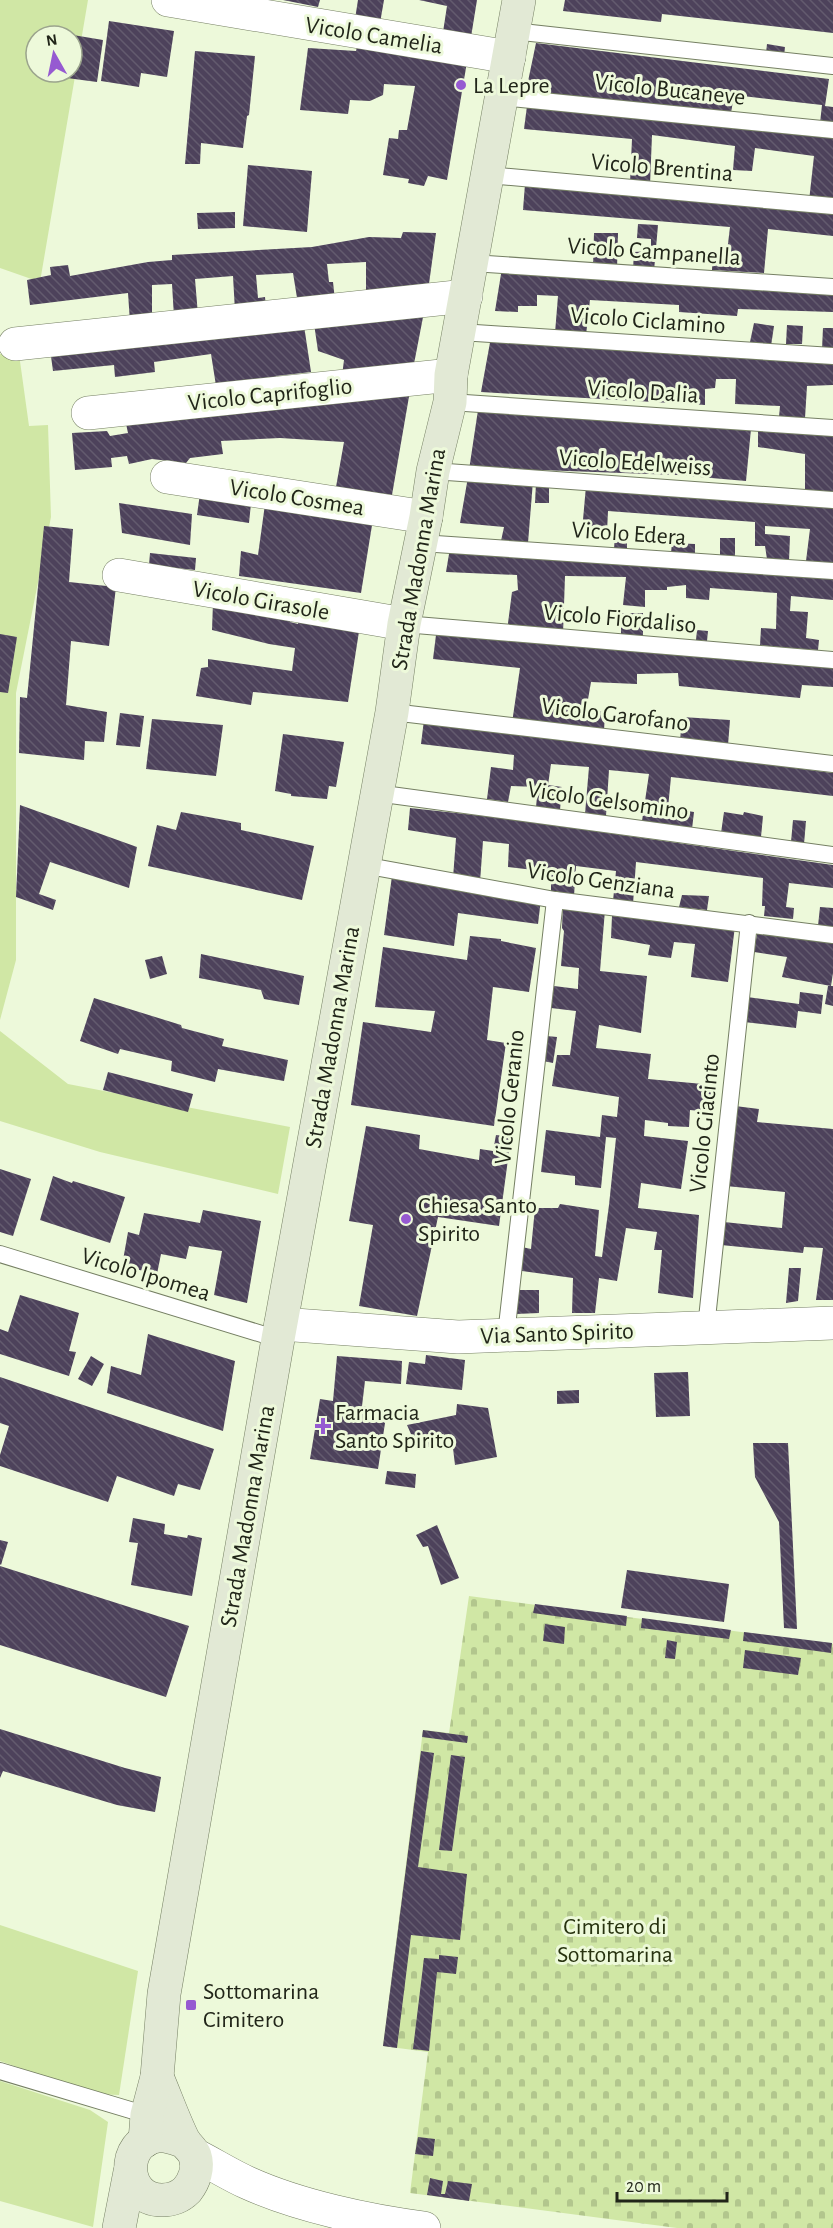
<svg xmlns="http://www.w3.org/2000/svg" width="833" height="2228" font-family="'Alegreya Sans',sans-serif">
<style>
.green{fill:#d0e7a5;fill-rule:evenodd}
.cemetery{fill:url(#cemetery-stones)}
.building{fill:url(#building-back-hatch)}
.lines{fill:none;stroke-linecap:round;stroke-linejoin:round}
.lane-casing{stroke:#757f63;stroke-width:18}
.street-casing{stroke:#757f63;stroke-width:34}
.secondary-casing{stroke:#757f63;stroke-width:34}
.lane{stroke:#fff;stroke-width:16}
.street{stroke:#fff;stroke-width:33}
.secondary{stroke:#e2e9d5;stroke-width:33}
.poi-dot{fill:#965ad1;stroke:#edf9da;stroke-width:2}
.labels{text-anchor:middle;stroke-width:6;stroke-linejoin:round;paint-order:stroke}
.street-label{font-size:24px;fill:#212519;stroke:#edf9da}
.poi-label{font-size:24px;fill:#212519;stroke:#edf9da;text-anchor:start}
.park-label{font-size:24px;fill:#27320f;stroke:#edf9da}
</style>
<defs>
<pattern id="cemetery-stones" width="16" height="16" patternUnits="userSpaceOnUse" patternTransform="scale(1.5)"><rect width="16" height="16" fill="#d0e7a5"/><path d="M2 7V4a2 2 0 0 1 4 0v3zM10 15v-3a2 2 0 0 1 4 0v3z" fill="#b2c68d"/></pattern>
<pattern id="building-back-hatch" width="6" height="6" patternUnits="userSpaceOnUse" patternTransform="scale(1.5)"><rect width="6" height="6" fill="#4d425b"/><path d="M-1 5l2 2M0 0l6 6M5-1l2 2" fill="none" stroke="#635b6e"/></pattern>
</defs>
<rect width="100%" height="100%" fill="#edf9da"/>
<!-- green -->
<g class="green">
<path d="M0 0H88L40 282 0 268ZM36 36H72V72H36Z"/>
<polygon points="0,354 19,354 29,426 48,425 51,517 16,693 16,960 0,1020"/>
<polygon points="0,1031 68,1084 290,1127 278,1194 100,1152 0,1121"/>
<polygon points="0,1925 138,1971 119,2095 95,2094 0,2061"/>
<polygon points="0,2081 90,2110 108,2122 93,2227 0,2201"/>
</g>
<!-- cemetery -->
<polygon class="cemetery" points="469,1596 833,1644 833,2228 677,2228 410,2193 428,2052 383,2046 423,1730 449,1733"/>
<!-- building -->
<g class="building">
<polygon points="283,0 320,0 318,7"/>
<polygon points="358,0 384,0 380,23 355,19"/>
<polygon points="419,0 477,0 471,37 443,32 447,6"/>
<polygon points="565,0 833,0 833,33 662,14 661,22 563,11"/>
<polygon points="109,21 174,31 167,77 141,73 139,87 101,81"/>
<polygon points="73,35 103,40 97,82 67,78 68,72 72,72"/>
<polygon points="358,41 467,62 447,180 428,176 424,186 408,183 409,179 383,175 389,138 398,139 399,130 407,130 415,86 384,84 383,95 370,101 350,100 348,114 300,110 308,48 356,51"/>
<polygon points="536,43 829,79 825,106 833,107 833,124 820,123 822,105 734,95 731,113 526,91"/>
<polygon points="767,44 785,47 784,56 766,53"/>
<polygon points="195,51 255,56 249,115 247,116 243,148 201,143 200,164 185,164"/>
<polygon points="527,106 833,134 833,203 809,201 814,156 755,148 752,171 733,170 735,146 652,135 650,185 630,183 632,139 524,129"/>
<polygon points="248,165 312,171 307,232 243,226"/>
<polygon points="525,184 833,212 833,236 768,229 764,273 712,270 713,251 727,252 730,227 523,210"/>
<polygon points="235,212 235,228 198,229 197,213"/>
<polygon points="638,224 658,225 654,271 633,269 634,252 651,251 651,239 637,238"/>
<polygon points="403,232 436,233 428,291 366,297 366,262 327,264 329,282 333,282 335,300 298,304 293,273 256,275 258,298 265,297 266,308 235,311 233,276 195,279 198,315 174,317 172,284 152,285 152,320 130,322 128,293 30,305 27,280 51,275 50,267 68,265 70,276 148,262 172,260 172,255 312,247 369,237 401,238"/>
<polygon points="594,233 618,233 617,269 593,267"/>
<polygon points="502,268 833,292 833,312 738,309 737,316 679,312 679,305 590,300 586,335 555,333 558,296 537,295 537,306 518,306 518,312 495,311"/>
<polygon points="424,312 413,369 342,376 344,360 318,351 313,317"/>
<polygon points="303,319 311,372 276,376 275,384 217,392 211,354 154,362 155,372 115,377 114,365 53,371 50,349"/>
<polygon points="754,323 774,326 771,346 750,342"/>
<polygon points="787,325 803,326 802,344 786,344"/>
<polygon points="823,328 833,328 833,350 822,349"/>
<polygon points="491,337 833,361 833,385 807,386 805,418 779,417 780,406 735,404 736,379 716,379 715,388 705,389 705,405 481,392"/>
<polygon points="411,385 392,495 336,487 344,442 280,438 221,441 223,454 190,458 186,463 152,459 129,464 127,456 111,458 112,467 75,470 72,433 107,431 110,436 128,433 125,419"/>
<polygon points="478,410 751,429 746,481 677,475 540,470 540,475 469,470"/>
<polygon points="758,430 833,434 833,492 805,492 805,454 758,447"/>
<polygon points="468,477 533,481 528,543 501,541 504,527 460,523"/>
<polygon points="536,483 549,483 549,503 535,503"/>
<polygon points="201,486 252,494 249,523 197,515"/>
<polygon points="586,486 833,504 833,564 806,561 810,529 765,526 765,534 790,536 789,561 767,559 765,546 755,546 755,522 608,511 607,532 582,531"/>
<polygon points="266,497 374,513 361,593 239,576 241,551 258,555"/>
<polygon points="119,503 192,514 190,545 122,533"/>
<polygon points="44,526 73,529 69,582 116,587 109,646 71,641 66,705 107,712 104,742 85,741 84,760 19,753 20,697 27,698"/>
<polygon points="615,536 627,536 627,550 614,549"/>
<rect x="720" y="538" width="15" height="19"/>
<polygon points="672,543 695,544 695,555 671,553"/>
<polygon points="450,548 833,575 833,600 791,596 790,611 808,612 806,638 819,640 818,650 788,648 760,645 761,628 776,629 777,593 710,588 709,600 686,598 686,585 667,587 667,590 645,590 645,607 623,605 626,577 567,576 565,576 563,634 507,631 512,592 518,590 517,575 446,572"/>
<polygon points="150,553 196,558 195,570 149,565"/>
<polygon points="213,603 290,613 290,622 298,624 300,615 360,625 348,702 253,692 251,705 196,696 201,668 208,667 208,659 292,671 295,648 269,644 212,630"/>
<polygon points="621,613 643,613 643,637 621,636"/>
<polygon points="697,630 708,631 707,641 696,640"/>
<polygon points="0,634 17,637 8,693 0,692"/>
<polygon points="436,635 833,662 833,687 802,685 800,698 679,686 678,673 637,674 637,684 591,682 586,711 605,711 604,731 512,723 520,668 433,659"/>
<polygon points="120,713 144,716 140,747 116,745"/>
<polygon points="682,717 730,720 728,745 680,741"/>
<polygon points="152,719 223,725 216,776 146,769"/>
<polygon points="424,720 833,773 833,796 671,777 668,808 694,812 692,829 642,821 649,774 609,770 606,816 585,814 589,767 551,764 548,785 562,787 560,810 536,807 538,787 511,786 508,802 487,799 491,767 513,770 514,755 421,744"/>
<polygon points="283,734 344,742 336,787 329,786 327,799 291,796 291,794 275,791"/>
<polygon points="20,805 137,847 129,888 50,862 39,894 56,900 53,910 16,897"/>
<polygon points="410,808 502,818 833,865 833,888 789,883 786,907 794,908 793,919 764,916 765,906 762,906 763,878 636,862 633,904 613,901 616,871 576,866 574,896 551,893 551,872 508,867 509,844 483,841 480,882 453,878 456,838 408,830"/>
<polygon points="181,812 241,823 241,830 314,846 302,900 148,866 157,825 176,830"/>
<polygon points="724,812 743,815 744,812 763,816 761,837 721,833"/>
<polygon points="793,820 806,821 804,844 791,842"/>
<polygon points="392,876 541,899 538,924 458,913 454,946 384,935"/>
<polygon points="682,895 709,896 707,910 679,907"/>
<polygon points="563,903 605,910 600,971 647,976 641,1033 599,1025 596,1048 651,1054 648,1079 714,1085 711,1112 690,1110 689,1127 668,1126 668,1123 645,1120 644,1136 688,1141 681,1189 641,1183 638,1208 699,1215 693,1298 658,1293 662,1250 654,1250 657,1232 626,1228 617,1281 599,1278 595,1313 572,1313 573,1278 522,1271 522,1247 531,1249 535,1208 558,1208 560,1204 599,1210 595,1256 602,1257 609,1205 616,1138 606,1137 601,1188 575,1185 575,1176 541,1172 546,1130 600,1137 602,1115 617,1117 619,1097 552,1086 557,1055 570,1055 576,1011 551,1008 554,986 578,989 578,985 579,968 561,966 564,931 562,928"/>
<polygon points="820,907 833,908 833,927 818,926"/>
<polygon points="612,916 735,926 728,982 691,977 695,944 674,942 671,958 648,955 650,945 611,938"/>
<polygon points="758,928 833,938 833,973 831,986 782,977 787,957 754,952"/>
<polygon points="470,936 501,939 501,941 536,948 529,992 493,987 487,1040 506,1043 494,1126 351,1105 363,1022 431,1032 435,1011 375,1007 383,947 467,960"/>
<polygon points="201,954 304,976 299,1005 264,999 261,990 199,978"/>
<polygon points="162,956 167,974 150,979 145,960"/>
<polygon points="828,986 833,986 833,1006 825,1004"/>
<polygon points="800,992 823,995 821,1014 798,1011 796,1028 744,1022 747,997 799,1004"/>
<polygon points="94,998 181,1025 182,1028 224,1039 222,1046 288,1060 284,1081 218,1069 215,1082 171,1071 172,1061 120,1049 118,1054 80,1041"/>
<polygon points="547,1036 557,1037 553,1063 543,1061"/>
<polygon points="108,1072 193,1094 188,1112 103,1090"/>
<polygon points="735,1106 759,1109 757,1122 833,1129 833,1300 816,1300 823,1248 804,1247 803,1253 721,1245 724,1222 782,1228 785,1192 726,1186"/>
<polygon points="366,1126 420,1135 419,1149 479,1160 480,1149 493,1151 496,1135 511,1137 499,1226 438,1217 417,1316 359,1306 373,1225 349,1221"/>
<polygon points="0,1169 31,1179 13,1236 0,1232"/>
<polygon points="53,1176 72,1183 73,1181 125,1197 110,1243 40,1220"/>
<polygon points="203,1210 261,1221 247,1303 214,1295 222,1251 189,1246 186,1259 161,1254 157,1274 122,1266 128,1232 139,1235 144,1213 200,1223"/>
<polygon points="789,1268 801,1268 798,1301 786,1303"/>
<polygon points="515,1290 539,1290 539,1313 516,1314"/>
<polygon points="20,1295 79,1313 69,1351 76,1352 69,1376 0,1354 0,1329 8,1332"/>
<polygon points="148,1334 235,1361 223,1431 107,1393 111,1366 141,1375"/>
<polygon points="426,1355 465,1360 462,1390 406,1384 409,1362 425,1364"/>
<polygon points="91,1356 104,1364 92,1386 78,1379"/>
<polygon points="337,1356 402,1361 401,1384 365,1381 362,1406 387,1410 378,1469 310,1459 320,1399 333,1401"/>
<polygon points="688,1372 690,1416 656,1417 654,1373"/>
<polygon points="0,1377 214,1449 200,1490 178,1484 174,1496 117,1476 108,1502 0,1466 0,1455 9,1426 0,1423"/>
<polygon points="579,1390 579,1403 557,1404 557,1391"/>
<polygon points="457,1404 488,1408 497,1457 455,1465 452,1440 418,1450 407,1425 456,1415"/>
<polygon points="753,1443 788,1443 797,1629 784,1628 779,1522 755,1477"/>
<polygon points="387,1471 416,1474 415,1488 385,1484"/>
<polygon points="133,1518 165,1524 164,1534 187,1538 188,1535 202,1538 192,1596 131,1585 138,1543 129,1542"/>
<polygon points="437,1525 459,1578 441,1585 428,1546 423,1547 416,1535"/>
<polygon points="0,1540 8,1542 1,1565 0,1564"/>
<polygon points="0,1566 189,1626 166,1697 0,1645"/>
<polygon points="627,1570 729,1584 724,1622 621,1608"/>
<polygon points="535,1604 627,1616 626,1626 533,1613"/>
<polygon points="642,1618 731,1630 729,1639 641,1628"/>
<polygon points="545,1624 565,1627 564,1644 543,1641"/>
<polygon points="744,1632 832,1643 831,1653 743,1641"/>
<polygon points="667,1640 677,1642 675,1659 665,1658"/>
<polygon points="745,1650 801,1658 798,1675 743,1668"/>
<polygon points="0,1729 125,1768 161,1777 155,1812 117,1805 3,1771 0,1778"/>
<polygon points="423,1730 468,1736 467,1743 422,1737"/>
<polygon points="421,1751 434,1753 418,1867 467,1874 460,1940 411,1935 397,2048 383,2046"/>
<polygon points="451,1755 465,1757 452,1851 439,1850"/>
<polygon points="439,1955 458,1957 456,1974 437,1972 429,2051 413,2049 424,1958 439,1959"/>
<polygon points="418,2137 435,2139 433,2156 415,2154"/>
<polygon points="430,2178 443,2181 441,2194 445,2194 448,2181 472,2184 469,2201 427,2195"/>
</g>
<g class="lines">
<!-- lane casing -->
<g class="lane-casing">
<g id="lane">
<polyline points="513,31 833,66"/>
<polyline points="502,97 833,130"/>
<polyline points="488,175 833,206"/>
<polyline points="472,263 833,287"/>
<polyline points="460,332 833,356"/>
<polyline points="450,402 833,428"/>
<polyline points="433,471 833,500"/>
<polyline points="421,543 833,571"/>
<polyline points="404,624 833,660"/>
<polyline points="392,712 833,764"/>
<polyline points="376,793 833,855"/>
<polyline points="363,865 555,900 833,935"/>
<polyline points="0,1254 278,1339"/>
<polyline points="706,1328 749,923"/>
<polyline points="506,1335 555,900"/>
<polyline points="0,2071 147,2115"/>
</g>
</g>
<!-- street casing -->
<g class="street-casing">
<g id="street">
<polyline points="168,0 509,57"/>
<polyline points="15,344 466,296"/>
<polyline points="88,413 451,375"/>
<polyline points="167,477 426,517"/>
<polyline points="119,575 404,624"/>
<polyline points="281,1324 458,1337 833,1323"/>
<path d="M195 2155C213 2164 230 2175 248 2183 299 2206 369 2221 424 2228"/>
</g>
</g>
<!-- secondary casing -->
<g class="secondary-casing">
<g id="secondary">
<path d="M157 2077C166 2098 174 2121 184 2141 187 2146 193 2150 195 2156 199 2168 194 2181 187 2190 180 2197 171 2200 162 2200 122 2200 120 2141 158 2136 167 2135 176 2139 185 2142"/>
<polyline points="145,2141 147,2115 157,2077 164,1994 278,1339 392,712 404,624 426,517 433,471 450,402 451,375 519,0"/>
<polyline points="119,2228 130,2172"/>
</g>
</g>
<!-- lane -->
<use href="#lane" class="lane"/>
<!-- street -->
<use href="#street" class="street"/>
<!-- secondary -->
<use href="#secondary" class="secondary"/>
</g>
<!-- markers -->
<g class="poi-dot">
<circle cx="461" cy="85" r="6"/>
<circle cx="406" cy="1219" r="6"/>
<path d="M320 1417h6v6h6v6h-6v6h-6v-6h-6v-6h6z"/>
<rect x="185" y="1999" width="12" height="12" rx="3"/>
</g>
<g class="labels">
<!-- street labels -->
<g class="street-label">
<text transform="translate(374 35) rotate(9)" y="8">Vicolo Camelia</text>
<text transform="translate(670 89) rotate(6)" y="8">Vicolo Bucaneve</text>
<text transform="translate(662 167) rotate(5)" y="8">Vicolo Brentina</text>
<text transform="translate(654 251) rotate(4)" y="8">Vicolo Campanella</text>
<text transform="translate(648 320) rotate(4)" y="8">Vicolo Ciclamino</text>
<text transform="translate(643 391) rotate(4)" y="8">Vicolo Dalia</text>
<text transform="translate(270 394) rotate(-6)" y="8">Vicolo Caprifoglio</text>
<text transform="translate(635 462) rotate(4)" y="8">Vicolo Edelweiss</text>
<text transform="translate(297 497) rotate(9)" y="8">Vicolo Cosmea</text>
<text transform="translate(629 533) rotate(4)" y="8">Vicolo Edera</text>
<text transform="translate(418 559) rotate(-80)" y="8">Strada Madonna Marina</text>
<text transform="translate(261 600) rotate(10)" y="8">Vicolo Girasole</text>
<text transform="translate(620 618) rotate(5)" y="8">Vicolo Fiordaliso</text>
<text transform="translate(615 714) rotate(7)" y="8">Vicolo Garofano</text>
<text transform="translate(608 800) rotate(8)" y="8">Vicolo Gelsomino</text>
<text transform="translate(601 880) rotate(8)" y="8">Vicolo Genziana</text>
<text transform="translate(332 1037) rotate(-80)" y="8">Strada Madonna Marina</text>
<text transform="translate(509 1097) rotate(-84)" y="8">Vicolo Geranio</text>
<text transform="translate(704 1123) rotate(-84)" y="8">Vicolo Giacinto</text>
<text transform="translate(146 1274) rotate(17)" y="8">Vicolo Ipomea</text>
<text transform="translate(557 1333) rotate(-2)" y="8">Via Santo Spirito</text>
<text transform="translate(247 1516) rotate(-80)" y="8">Strada Madonna Marina</text>
</g>
<!-- poi labels -->
<g class="poi-label">
<text x="473" y="93">La Lepre</text>
<text x="418" y="1213">Chiesa Santo<tspan x="418" dy="28">Spirito</tspan></text>
<text x="335" y="1420">Farmacia<tspan x="335" dy="28">Santo Spirito</tspan></text>
<text x="203" y="1999">Sottomarina<tspan x="203" dy="28">Cimitero</tspan></text>
</g>
<!-- park labels -->
<g class="park-label">
<text x="615" y="1934">Cimitero di<tspan x="615" dy="28">Sottomarina</tspan></text>
</g>
</g>
<!-- north arrow -->
<g transform="translate(54 54) rotate(351)"><circle r="28" fill="#edf9da" stroke="#9ba48d" stroke-width="1.5"/>
<path d="M0-4.5L10 22L0 15L-10 22Z" fill="#965ad1"/>
<text y="-9" font-size="16" font-weight="bold" text-anchor="middle" fill="#212519">N</text>
</g>
<!-- scale -->
<path d="M617 2192v9h110v-9" fill="none" stroke="#212519" stroke-width="3"/>
<text x="626" y="2192" font-size="18" fill="#212519" stroke="#edf9da" stroke-width="4.5" paint-order="stroke">20 m</text>
</svg>
